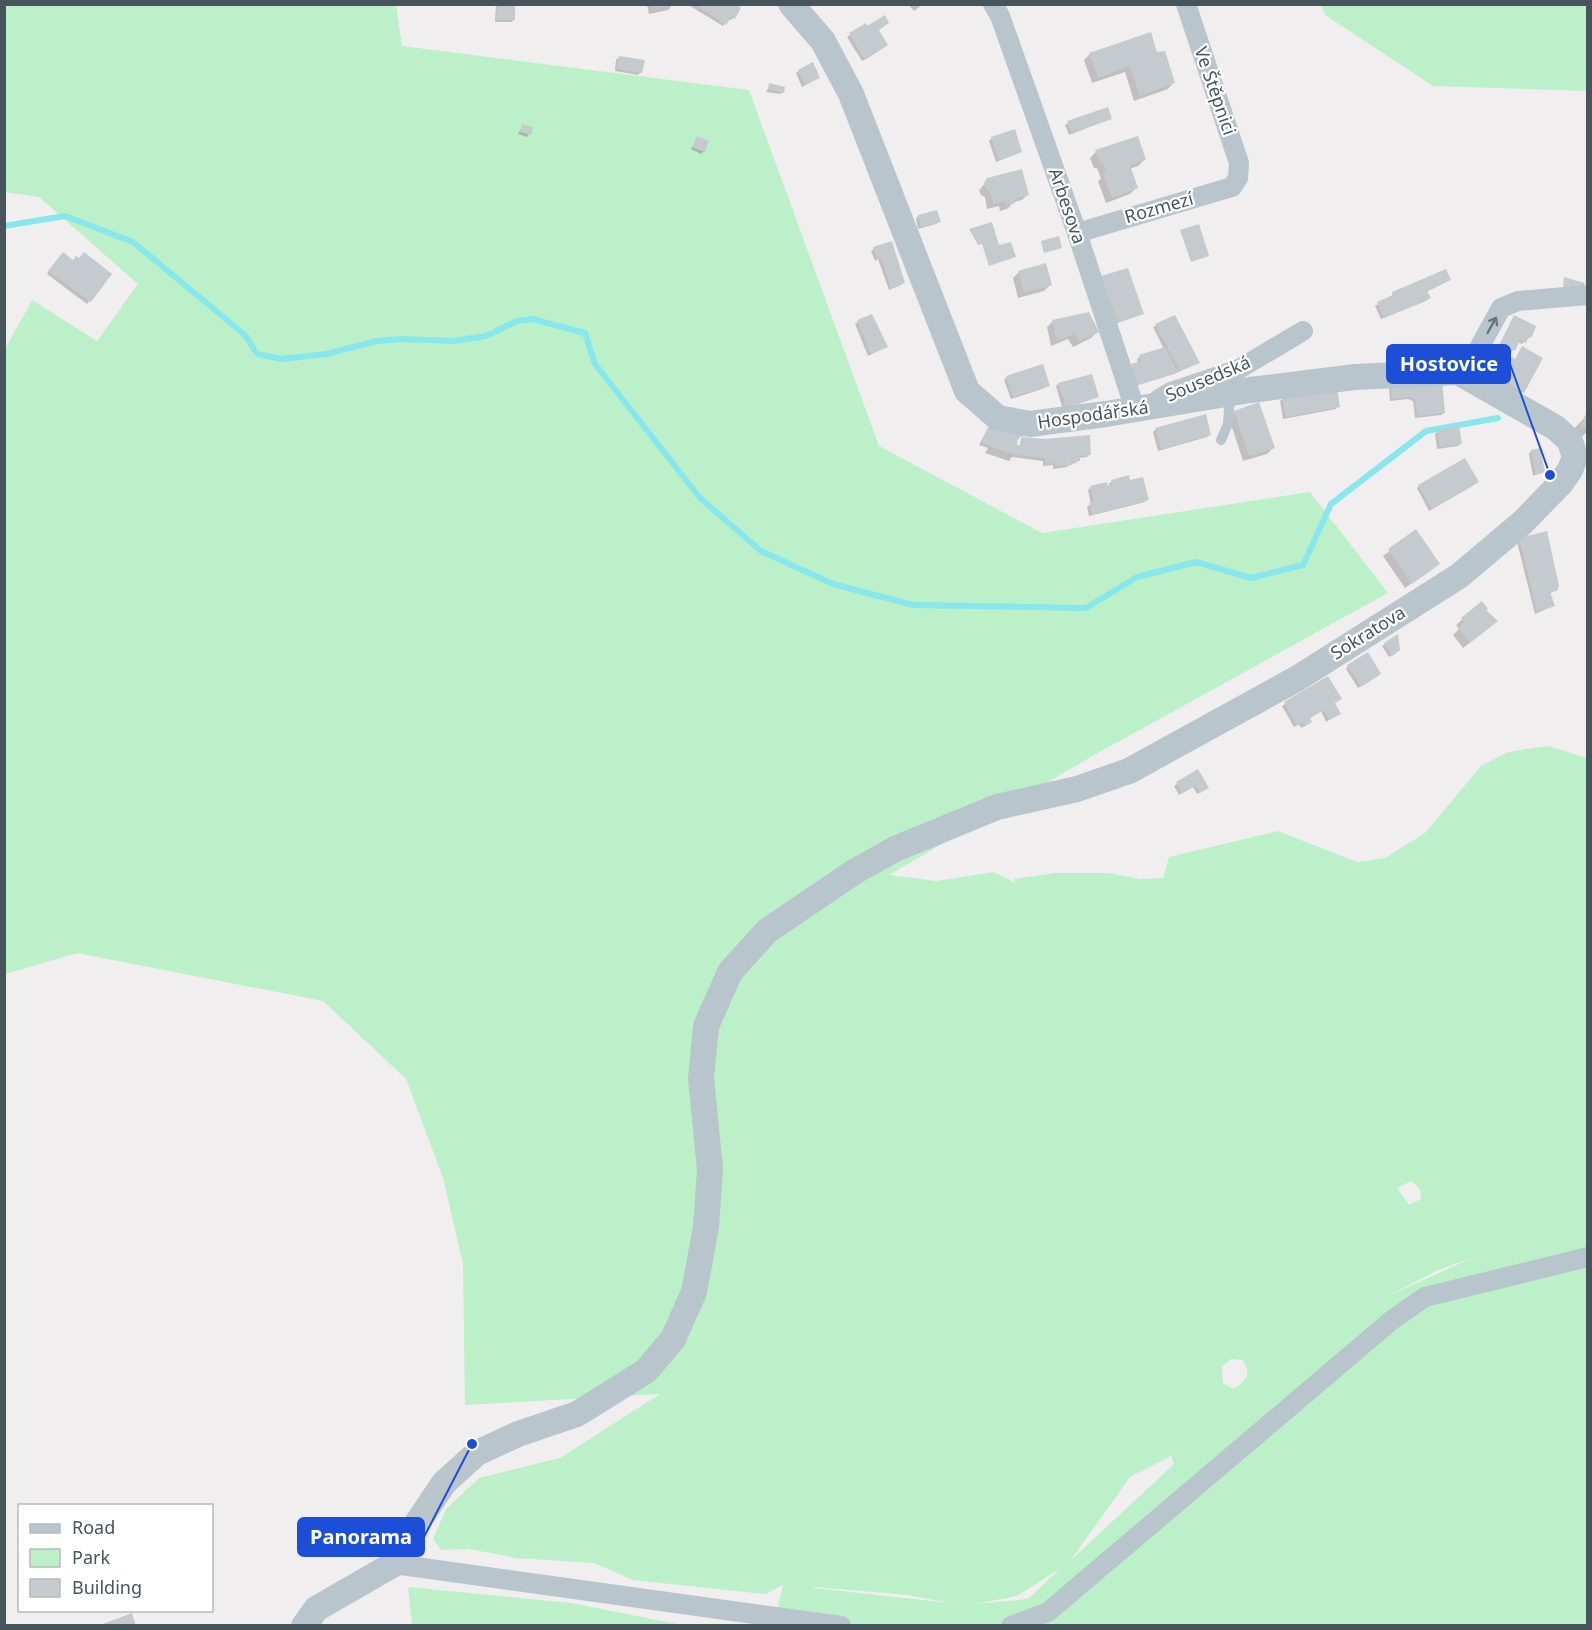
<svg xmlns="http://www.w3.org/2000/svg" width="1592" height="1630" font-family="'Noto Sans',sans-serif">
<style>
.green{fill:#bcf0c8;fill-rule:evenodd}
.shadow{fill:#0003}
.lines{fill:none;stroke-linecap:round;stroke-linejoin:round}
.stream{stroke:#88e7ed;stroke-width:6}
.building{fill:#c5cace}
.service{stroke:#b9c5cc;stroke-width:10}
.minor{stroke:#b9c5cc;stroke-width:20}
.tertiary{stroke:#b9c5cc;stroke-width:26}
.oneway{stroke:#68777e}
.labels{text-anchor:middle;stroke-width:4.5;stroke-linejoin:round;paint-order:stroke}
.street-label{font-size:18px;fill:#46555c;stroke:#fff}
.leader{fill:none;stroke:#1d4ed8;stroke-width:2}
.callout-dot{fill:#1d4ed8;stroke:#fff;stroke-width:2}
.callout{fill:#1d4ed8;stroke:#1d4ed8;stroke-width:2}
.callout-label{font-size:20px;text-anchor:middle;font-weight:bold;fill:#fff}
</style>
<rect width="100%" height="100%" fill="#f1eeef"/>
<!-- green -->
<g class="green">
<path d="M5 5H396L402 46 749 90 879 446 1042 533 1310 492 1388 593 1096 754 889 875 936 881 994 872 1015 883 1014 879 1054 873H1108L1140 879 1163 878 1169 857 1278 831 1357 862 1385 858 1425 833 1481 766 1508 752 1548 746 1587 758V1625H774L783 1585 765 1594 633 1580 594 1563 516 1558 469 1549 441 1550 433 1539 446 1509 479 1478 560 1458 660 1394 465 1405 463 1264 443 1178 406 1079 323 1001 77 953 5 974V349L32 300 97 341 138 284 39 197 5 192ZM1411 1181 1420 1189 1421 1199 1409 1205 1397 1188ZM1472 1258 1388 1296 1438 1270ZM1231 1359 1242 1360C1253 1373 1246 1382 1233 1389L1223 1383 1222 1366ZM1171 1456 1174 1464 1070 1561 1130 1477ZM1061 1568 1028 1599 975 1604 1017 1596ZM814 1587 908 1595 950 1603 814 1588Z"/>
<polygon points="1321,5 1587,5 1587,91 1433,86 1325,15"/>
<polygon points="408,1587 571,1603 682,1625 412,1625"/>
</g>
<!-- shadow -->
<g class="shadow">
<polygon points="496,4 514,4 514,20 511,22 495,22"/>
<polygon points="647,4 673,4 668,10 649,14"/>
<polygon points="691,4 733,4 733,18 731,20 728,19 723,26 690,6"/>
<polygon points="908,4 923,4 914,11"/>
<polygon points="865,25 867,28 877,30 884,47 862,61 847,37"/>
<polygon points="1090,54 1156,54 1174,82 1168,89 1134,101 1125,72 1092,83 1084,60"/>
<polygon points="619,57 641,72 638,75 615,71 616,60"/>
<polygon points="799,71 818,78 802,87 796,73"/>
<polygon points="770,85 783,92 780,94 766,92"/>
<polygon points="1110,119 1069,135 1065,125 1068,123"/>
<polygon points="523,125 529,134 527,137 518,134"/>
<polygon points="697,138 704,151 701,154 691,149"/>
<polygon points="992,138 1021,152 996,162 989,141"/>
<polygon points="1096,152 1144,160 1138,166 1129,169 1136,188 1130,194 1106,203 1098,181 1101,179 1097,168 1094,168 1090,158"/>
<polygon points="988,180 1028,194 1022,200 1014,202 1007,209 1000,211 999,206 987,209 985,197 981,195 979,190"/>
<polygon points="918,216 939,222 936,224 918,229 916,219"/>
<polygon points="874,249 904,282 901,285 889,290 878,259 875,261 871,251"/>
<polygon points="60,257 110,274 87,304 47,274"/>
<polygon points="1019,272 1050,285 1044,291 1018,298 1013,278"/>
<polygon points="1100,280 1142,313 1115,324"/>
<polygon points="1450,280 1426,292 1429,298 1426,301 1381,319 1375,306 1391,297 1393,293"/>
<polygon points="1175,317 1198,363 1174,374 1135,386 1129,368 1138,363 1137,359 1140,357 1164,349 1153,327"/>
<polygon points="1514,317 1535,327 1530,337 1522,344 1517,342 1511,353 1498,347"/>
<polygon points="1053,321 1097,332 1091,338 1073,347 1068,339 1051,346 1047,327"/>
<polygon points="858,322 886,347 868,356 855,324"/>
<polygon points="1515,360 1523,392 1520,394 1498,381 1510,361"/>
<polygon points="1007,377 1048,385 1045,388 1011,399 1004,380"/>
<polygon points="1441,381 1444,413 1441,415 1415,418 1413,401 1408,399 1390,401 1389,387"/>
<polygon points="1058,384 1098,396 1063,410 1056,386"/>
<polygon points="1283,399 1338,406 1336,409 1283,419 1280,401"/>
<polygon points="1235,412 1273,448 1267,454 1243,461 1229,418"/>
<polygon points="1585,417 1588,418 1588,431 1577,441 1573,430"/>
<polygon points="1156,429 1210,434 1207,437 1158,451 1153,432"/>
<polygon points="1438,431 1461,443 1458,446 1437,449 1435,434"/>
<polygon points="986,432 1021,436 1016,441 1016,446 1020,447 1021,438 1044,440 1090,454 1087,457 1078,458 1076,463 1070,464 1067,467 1053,469 1053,465 1043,466 1043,461 1012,457 1009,461 985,453 988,448 979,445"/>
<polygon points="1531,451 1543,471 1533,476 1529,454"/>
<polygon points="1111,482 1130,482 1147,499 1145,502 1089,516 1087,507 1091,504 1088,490 1091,487 1110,487 1109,484"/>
<polygon points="1474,485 1429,511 1417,488 1419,486"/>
<polygon points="1416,531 1438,564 1405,588 1383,556"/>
<polygon points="1520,539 1556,590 1549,594 1553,606 1535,614 1517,542"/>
<polygon points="1481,603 1490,627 1463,648 1453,635 1459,629 1456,625"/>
<polygon points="1385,644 1396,653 1389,657 1382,646"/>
<polygon points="1348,666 1377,676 1358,688 1346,669"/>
<polygon points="1328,678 1334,703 1339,714 1326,722 1321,711 1308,719 1308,724 1301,728 1299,724 1294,727 1282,706"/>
<polygon points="1197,771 1204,790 1197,794 1193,787 1179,795 1174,786"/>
</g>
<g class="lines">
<!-- stream -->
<polyline class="stream" points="4,226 65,216 133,242 245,335 257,354 282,359 326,354 377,341 401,339 453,341 486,336 517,321 532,319 585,333 595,364 700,498 761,551 833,584 913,605 1086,608 1137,577 1196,562 1251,578 1303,565 1331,504 1426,431 1498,418"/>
</g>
<!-- building -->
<g class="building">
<polygon points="497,4 515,4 515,20 496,20"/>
<polygon points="654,4 668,4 669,6 654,8"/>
<polygon points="694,4 736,4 741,8 735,19 731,17 726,25"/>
<polygon points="885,15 889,23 879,30 888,45 865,60 849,33 866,23 867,26"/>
<polygon points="1151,32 1157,52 1165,51 1175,83 1140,96 1130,66 1098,78 1089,53"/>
<polygon points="619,56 645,60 642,73 617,69"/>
<polygon points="813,62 820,78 805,85 798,70"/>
<polygon points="769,83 785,87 784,93 768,89"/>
<polygon points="1108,107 1112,119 1071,133 1067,121"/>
<polygon points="522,124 533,127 531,135 520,132"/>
<polygon points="1015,129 1022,152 999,160 991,137"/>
<polygon points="697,136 709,141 705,152 692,147"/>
<polygon points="1138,136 1146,160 1130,165 1138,188 1112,198 1103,174 1106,172 1103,163 1100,163 1095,150"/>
<polygon points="1022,169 1029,195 1014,199 1015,203 1006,205 1005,201 993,204 990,191 986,189 984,183 987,178"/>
<polygon points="937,210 941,222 921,227 918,215"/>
<polygon points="992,222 999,245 1011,242 1016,257 989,266 982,244 978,245 969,229"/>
<polygon points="1199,224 1209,256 1191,262 1180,230"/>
<polygon points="1059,236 1062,248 1044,253 1041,241"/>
<polygon points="892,241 905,283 891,288 881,258 877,259 873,247"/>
<polygon points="63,252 73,260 76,256 79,258 84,252 112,274 91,302 48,271"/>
<polygon points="1046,263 1052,285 1024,293 1018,271"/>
<polygon points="1128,268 1144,314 1118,323 1101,276"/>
<polygon points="1446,269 1451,280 1427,291 1431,298 1384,318 1377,302 1393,295 1392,292"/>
<polygon points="1564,277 1581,282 1585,283 1581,290 1563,290"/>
<polygon points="1089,312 1099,332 1079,342 1075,334 1057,341 1052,320"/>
<polygon points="872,314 888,347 871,354 857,320"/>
<polygon points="1175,315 1200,363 1180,371 1155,324"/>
<polygon points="1514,315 1536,326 1532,337 1529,336 1526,343 1520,340 1515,351 1500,344"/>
<polygon points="1522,346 1543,358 1524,393 1499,378 1512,357 1515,359"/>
<polygon points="1165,347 1178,372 1138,385 1131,364 1141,361 1139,355"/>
<polygon points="1043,364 1050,386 1013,397 1006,376"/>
<polygon points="1092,374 1099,397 1066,408 1058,383"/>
<polygon points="1442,379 1445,413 1417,416 1415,399 1411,397 1392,399 1391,383"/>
<polygon points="1337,387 1340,407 1286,417 1282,397"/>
<polygon points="1259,402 1275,448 1249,456 1234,411"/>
<polygon points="1206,414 1211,435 1161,449 1155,428"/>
<polygon points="1585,415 1588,416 1588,428 1582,426"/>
<polygon points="1459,426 1462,444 1440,447 1437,430"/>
<polygon points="988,427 997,431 999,428 1025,433 1022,437 1018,437 1017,445 1022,445 1022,437 1044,439 1090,435 1091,455 1080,456 1080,461 1071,462 1072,465 1055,467 1055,463 1046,464 1045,458 1016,455 990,447 991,446 981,442"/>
<polygon points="1540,448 1545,472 1536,475 1531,450"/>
<polygon points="1465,458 1479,482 1432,509 1418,485"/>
<polygon points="1129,475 1130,480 1143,477 1149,500 1092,515 1089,503 1094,502 1090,486 1107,482 1108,486 1112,485 1111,480"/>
<polygon points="1416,529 1440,564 1412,584 1388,549"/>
<polygon points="1547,531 1559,586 1557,591 1550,592 1555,606 1537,612 1519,538"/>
<polygon points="1482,601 1488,609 1486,610 1498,621 1470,643 1458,628 1464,622 1461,618"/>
<polygon points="1398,634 1400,650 1392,656 1384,643"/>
<polygon points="1368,652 1381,674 1361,687 1347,665"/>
<polygon points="1328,676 1342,699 1335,703 1341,714 1329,720 1324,710 1310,718 1312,722 1304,727 1302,723 1297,726 1284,702"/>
<polygon points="1198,769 1209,788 1200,793 1196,786 1182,793 1176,782"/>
<polygon points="132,1613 136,1626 100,1626 100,1625"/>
</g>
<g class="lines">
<!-- service -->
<polyline class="service" points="1221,440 1228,424 1230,394"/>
<!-- minor -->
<g class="minor">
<polyline points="993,4 1000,16 1077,233 1135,409"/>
<polyline points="1077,233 1232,187 1238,178 1239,163 1186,4"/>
<polyline points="1471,379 1474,357 1501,308 1518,301 1588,295"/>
<polyline points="1159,399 1171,392 1239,369 1303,331"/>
<polyline points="394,1564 841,1626"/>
<polyline points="1011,1626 1048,1612 1392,1320 1425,1297 1588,1257"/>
</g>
<!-- tertiary -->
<g class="tertiary">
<polyline points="791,4 823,41 851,94 967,391 998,418 1030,424 1106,414 1250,390 1355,377 1458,372 1556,428 1570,441 1575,457"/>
<polyline points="304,1626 316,1609 394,1564 405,1541 444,1483 477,1453 518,1434 577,1414 646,1371 673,1339 694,1292 706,1227 710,1170 701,1078 706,1026 730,972 767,931 854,872 895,849 997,807 1077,789 1129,771 1298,678 1459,576 1522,523 1561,483 1570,470 1575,457"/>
</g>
</g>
<!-- one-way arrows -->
<defs><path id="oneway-shaft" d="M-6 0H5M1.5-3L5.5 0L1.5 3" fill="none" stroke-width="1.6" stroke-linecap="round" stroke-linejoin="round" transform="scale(1.5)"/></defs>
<use class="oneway" href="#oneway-shaft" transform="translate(1492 325) rotate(-61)"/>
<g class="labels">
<!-- street labels -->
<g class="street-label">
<text transform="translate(1215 91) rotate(71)" y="6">Ve Štěpnici</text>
<text transform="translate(1067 206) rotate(71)" y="6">Arbesova</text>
<text transform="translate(1159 208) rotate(-16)" y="6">Rozmezí</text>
<text transform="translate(1208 379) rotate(-23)" y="6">Sousedská</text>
<text transform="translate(1093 415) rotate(-8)" y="6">Hospodářská</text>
<text transform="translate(1368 633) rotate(-32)" y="6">Sokratova</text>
</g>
</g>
<!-- callouts -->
<path class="leader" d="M1550 475L1510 364M472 1444L424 1537"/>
<g class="callout-dot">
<circle cx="1550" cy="475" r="6"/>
<circle cx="472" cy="1444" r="6"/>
</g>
<g class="callout">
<rect x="1387" y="345" width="123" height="38" rx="6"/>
<rect x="298" y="1518" width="126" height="38" rx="6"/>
</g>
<g class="callout-label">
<text x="1449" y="371">Hostovice</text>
<text x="361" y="1544">Panorama</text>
</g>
<!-- border -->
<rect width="1592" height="1630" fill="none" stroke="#46555c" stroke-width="12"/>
<!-- legend -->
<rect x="18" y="1504" width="195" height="108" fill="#ffffff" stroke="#b5bbbe" stroke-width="1.5"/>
<rect x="30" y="1524" width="30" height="9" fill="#b9c5cc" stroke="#b5bbbe" stroke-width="1.5"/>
<text x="72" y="1534" font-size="18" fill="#46555c">Road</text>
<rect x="30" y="1549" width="30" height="18" fill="#bcf0c8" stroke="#b5bbbe" stroke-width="1.5"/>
<text x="72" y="1564" font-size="18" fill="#46555c">Park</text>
<rect x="30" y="1579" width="30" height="18" fill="#c5cace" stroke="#b5bbbe" stroke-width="1.5"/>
<text x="72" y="1594" font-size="18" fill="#46555c">Building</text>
</svg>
